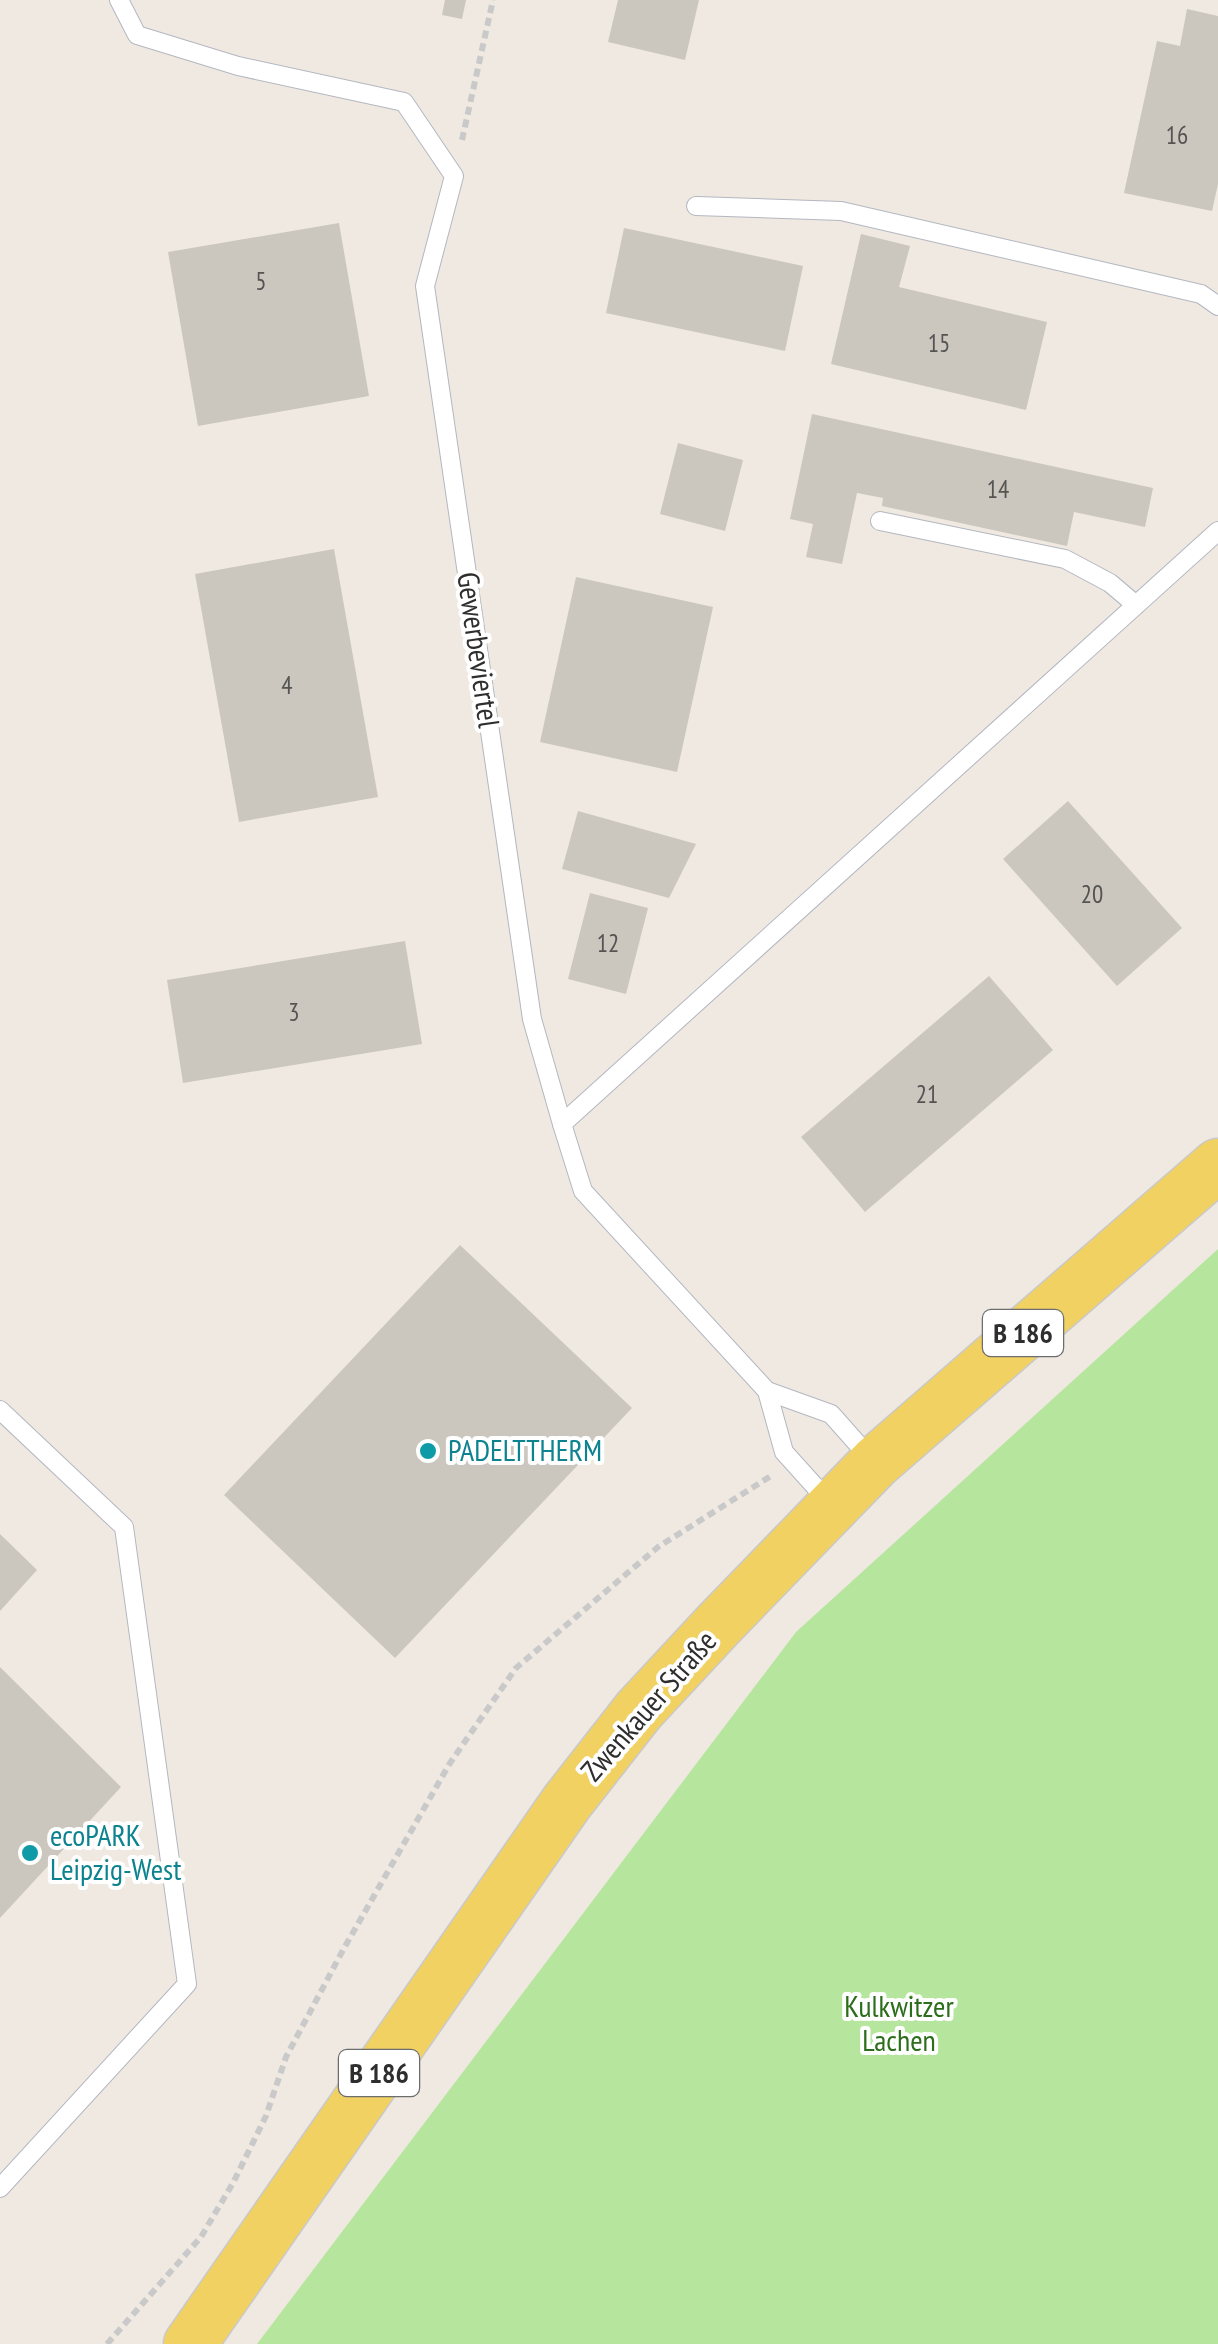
<svg xmlns="http://www.w3.org/2000/svg" width="1218" height="2344" font-family="'PT Sans Narrow',sans-serif">
<style>
.green{fill:#b6e59e}
.building{fill:#cbc7bf}
.lines{fill:none;stroke-linecap:round;stroke-linejoin:round}
.service-casing{stroke:#b4b7c1;stroke-width:20}
.primary-casing{stroke:#c9c9c9;stroke-width:55}
.path{stroke:#c9c9c9;stroke-width:6;stroke-dasharray:8 5;stroke-linecap:butt}
.service{stroke:#fff;stroke-width:18}
.primary{stroke:#f2d163;stroke-width:52}
.culture-dot{fill:#0f9aa8;stroke:#fff;stroke-width:4}
.labels{text-anchor:middle;stroke-width:8;stroke-linejoin:round;paint-order:stroke}
.number-label{font-size:25px;fill:#555452}
.shield{fill:#fff;stroke:#6d6d6d;stroke-width:2.5}
.shield-label{font-size:28px;font-weight:bold;fill:#2e2e2e}
.street-label{font-size:30px;fill:#2e2e2e;stroke:#fff}
.culture-label{font-size:30px;fill:#0d838f;stroke:#fff;text-anchor:start}
.park-label{font-size:30px;fill:#2c6e1b;stroke:#fff}
</style>
<rect width="100%" height="100%" fill="#efe9e1"/>
<!-- green -->
<polygon class="green" points="1218,1249 1218,2344 257,2344 796,1632"/>
<!-- building -->
<g class="building">
<polygon points="445,0 466,0 462,19 442,15"/>
<polygon points="618,0 699,0 685,60 608,42"/>
<polygon points="1187,9 1218,16 1218,184 1212,211 1124,193 1157,41 1180,46"/>
<polygon points="339,223 369,396 198,426 168,252"/>
<polygon points="624,228 803,266 785,351 606,313"/>
<polygon points="861,234 910,246 899,287 1047,322 1026,410 831,364"/>
<polygon points="812,414 1153,488 1145,527 1074,512 1067,546 882,506 883,498 857,493 842,564 806,557 813,524 790,519"/>
<polygon points="678,443 743,460 725,531 660,514"/>
<polygon points="334,549 378,797 239,822 195,574"/>
<polygon points="576,577 713,607 677,772 540,742"/>
<polygon points="1068,801 1182,928 1117,986 1003,859"/>
<polygon points="578,811 696,844 669,898 562,869"/>
<polygon points="590,893 648,908 626,994 568,979"/>
<polygon points="405,941 422,1044 183,1083 167,980"/>
<polygon points="989,976 1053,1050 865,1212 801,1137"/>
<polygon points="460,1245 632,1408 395,1658 224,1495"/>
<polygon points="0,1534 37,1570 0,1611"/>
<polygon points="0,1667 121,1787 0,1918"/>
</g>
<g class="lines">
<!-- service casing -->
<g class="service-casing">
<g id="service">
<polyline points="119,0 137,35 238,66 404,102 454,176 425,286 532,1019 562,1124 583,1191 767,1391 784,1452 829,1502"/>
<polyline points="696,206 841,211 1201,294 1218,306"/>
<polyline points="880,521 1065,559 1110,583 1136,605"/>
<polyline points="562,1124 1218,531"/>
<polyline points="767,1391 831,1414 871,1459"/>
<polyline points="0,1410 124,1527 187,1984 0,2188"/>
</g>
</g>
<!-- primary casing -->
<g class="primary-casing">
<polyline id="primary" points="190,2344 567,1802 639,1710 718,1625 875,1463 1218,1165"/>
</g>
<!-- path -->
<g class="path">
<polyline points="462,140 493,0"/>
<polyline points="107,2344 201,2237 233,2183 266,2116 286,2057 343,1950 450,1763 516,1668 658,1547 771,1476"/>
</g>
<!-- service -->
<use href="#service" class="service"/>
<!-- primary -->
<use href="#primary" class="primary"/>
</g>
<!-- markers -->
<g class="culture-dot">
<circle cx="428" cy="1451" r="10"/>
<circle cx="30" cy="1853" r="10"/>
</g>
<g class="labels">
<!-- number labels -->
<g class="number-label">
<text x="1177" y="144">16</text>
<text x="261" y="290">5</text>
<text x="939" y="352">15</text>
<text x="998" y="498">14</text>
<text x="287" y="694">4</text>
<text x="1092" y="903">20</text>
<text x="608" y="952">12</text>
<text x="294" y="1021">3</text>
<text x="927" y="1103">21</text>
</g>
<!-- shield labels -->
<g class="shield">
<rect x="983" y="1310" width="80" height="46" rx="8"/>
<rect x="339" y="2050" width="80" height="46" rx="8"/>
</g>
<g class="shield-label">
<text x="1023" y="1343">B 186</text>
<text x="379" y="2083">B 186</text>
</g>
<!-- street labels -->
<g class="street-label">
<text transform="translate(478 650) rotate(82)" y="10">Gewerbeviertel</text>
<text transform="translate(649 1706) rotate(-49)" y="10">Zwenkauer Straße</text>
</g>
<!-- culture labels -->
<g class="culture-label">
<text x="448" y="1461">PADELTTHERM</text>
<text x="50" y="1846">ecoPARK<tspan x="50" dy="34">Leipzig-West</tspan></text>
</g>
<!-- park labels -->
<g class="park-label">
<text x="899" y="2017">Kulkwitzer<tspan x="899" dy="34">Lachen</tspan></text>
</g>
</g>
</svg>
